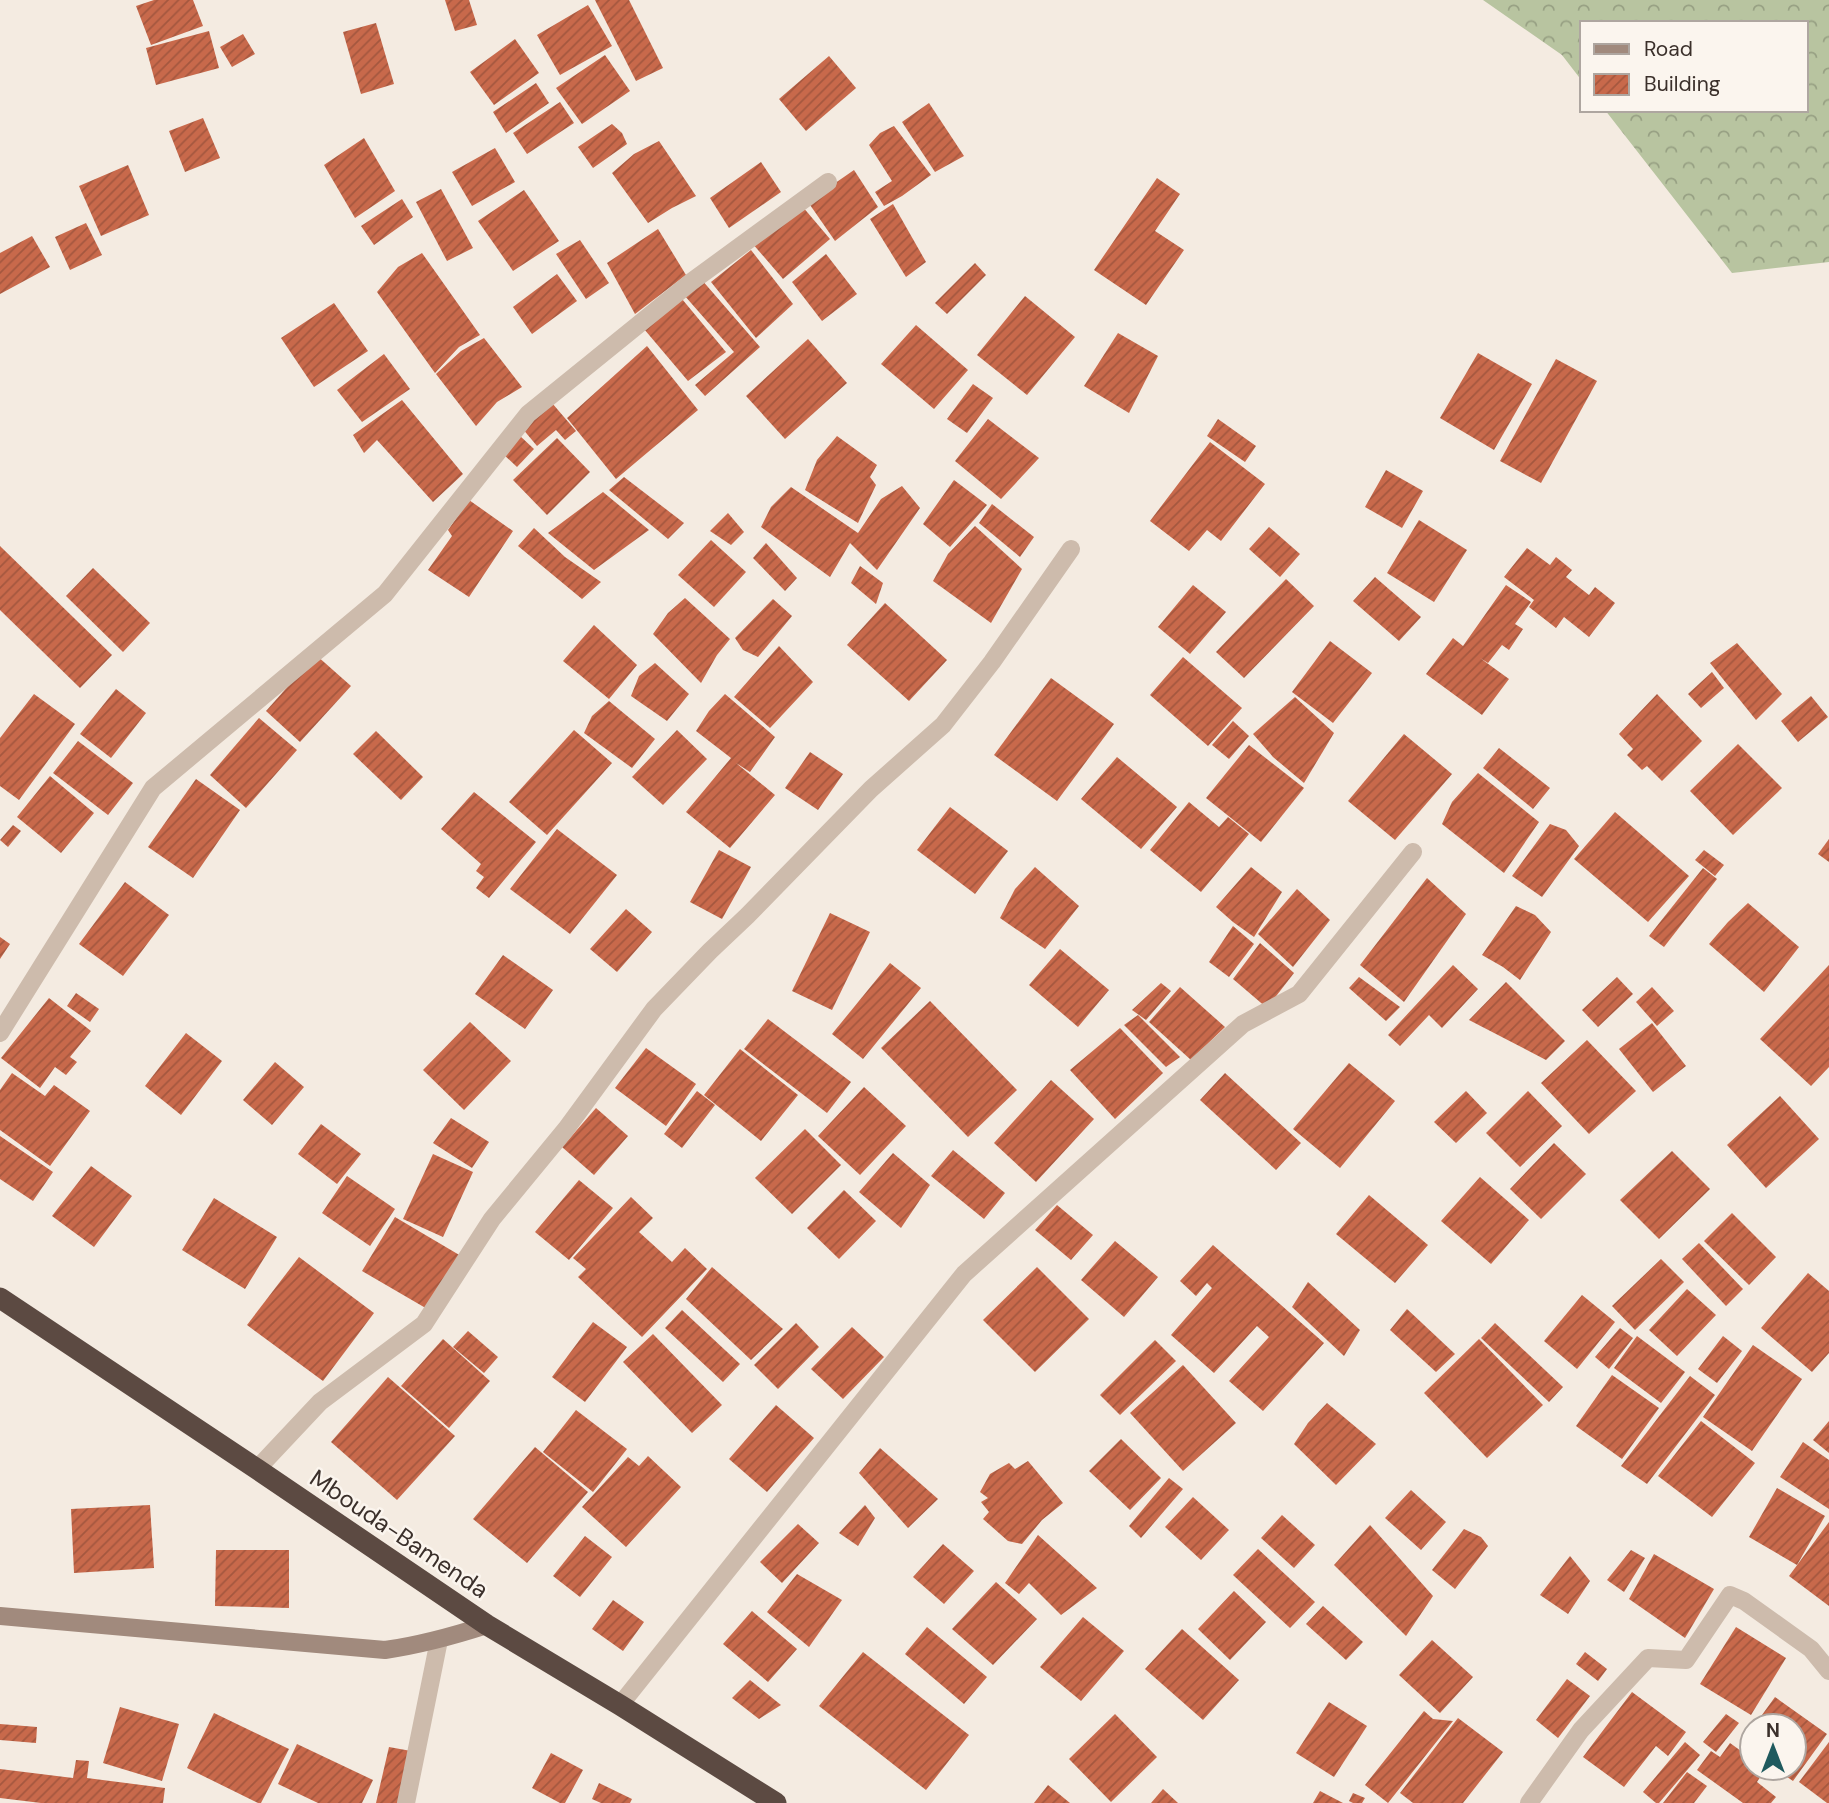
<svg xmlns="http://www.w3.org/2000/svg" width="1829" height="1803" font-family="'DM Sans',sans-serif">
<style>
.forest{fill:url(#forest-crowns)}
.building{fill:url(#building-hatch)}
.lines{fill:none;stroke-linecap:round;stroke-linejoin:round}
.street{stroke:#cdbbac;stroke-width:18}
.secondary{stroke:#a18a7d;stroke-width:18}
.highway{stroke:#5c4a42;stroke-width:21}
.labels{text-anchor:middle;stroke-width:5;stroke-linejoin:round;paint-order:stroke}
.street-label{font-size:24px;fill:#3b302b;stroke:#fbf5ee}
</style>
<defs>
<pattern id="forest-crowns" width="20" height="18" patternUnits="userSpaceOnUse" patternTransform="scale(1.75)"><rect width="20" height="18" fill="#b8c4a0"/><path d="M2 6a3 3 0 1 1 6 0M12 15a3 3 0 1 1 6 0" fill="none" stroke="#97a083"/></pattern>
<pattern id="building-hatch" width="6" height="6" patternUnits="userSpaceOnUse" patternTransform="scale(1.75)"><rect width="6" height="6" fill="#c8694b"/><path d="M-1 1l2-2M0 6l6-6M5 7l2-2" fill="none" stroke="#a4573f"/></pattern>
</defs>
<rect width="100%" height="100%" fill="#f4ebe1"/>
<!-- forest -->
<polygon class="forest" points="1483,0 1829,0 1829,262 1732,273 1605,110 1806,110 1806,23 1582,23 1582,81 1562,55"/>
<!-- building -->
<g class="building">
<polygon points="154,0 193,0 203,26 151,45 136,6"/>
<polygon points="445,0 469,0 477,25 455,31"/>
<polygon points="595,0 629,0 663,68 636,81"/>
<polygon points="588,5 612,46 560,75 537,35"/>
<polygon points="376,23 394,84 361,94 343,32"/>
<polygon points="209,31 219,68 156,85 146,48"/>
<polygon points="243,34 255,54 232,67 220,47"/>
<polygon points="515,39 539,73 494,105 470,72"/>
<polygon points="605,55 630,91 582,124 556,88"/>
<polygon points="829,56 856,88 806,131 779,99"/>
<polygon points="536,83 549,103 506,133 493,112"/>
<polygon points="560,102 574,123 527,154 513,133"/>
<polygon points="929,103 964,156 935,172 902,122"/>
<polygon points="203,118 220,158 185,172 169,131"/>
<polygon points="612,124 622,133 627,144 593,168 578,147"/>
<polygon points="894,126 931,175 902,196 884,206 875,192 892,181 869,145 880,133"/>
<polygon points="364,138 395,191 355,218 324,165"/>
<polygon points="659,141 696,196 672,208 648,223 612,173 634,154"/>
<polygon points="495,148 515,182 472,206 452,172"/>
<polygon points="761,162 781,192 729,228 710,198"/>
<polygon points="128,165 149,215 101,236 79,186"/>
<polygon points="854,170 878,207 835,241 808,202"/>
<polygon points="1157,178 1180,194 1155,231 1184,250 1146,305 1094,270"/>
<polygon points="441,189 473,248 447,261 416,202"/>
<polygon points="524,190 559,241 513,271 478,221"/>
<polygon points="402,199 413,217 374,245 361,226"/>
<polygon points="893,204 926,262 906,277 870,219"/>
<polygon points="802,206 830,239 783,279 752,243"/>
<polygon points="86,223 102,255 70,270 55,237"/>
<polygon points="658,229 686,275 635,314 607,263"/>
<polygon points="32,236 50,267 0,294 0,253"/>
<polygon points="580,240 609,283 586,299 556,254"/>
<polygon points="751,250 793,304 756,338 711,282"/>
<polygon points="422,253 480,335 459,347 435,373 377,292 398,267"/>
<polygon points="826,254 857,294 822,321 792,282"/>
<polygon points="975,263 986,275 947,314 935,303"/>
<polygon points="557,274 577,301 532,334 513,307"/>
<polygon points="701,279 760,347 705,396 695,385 734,352 684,295"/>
<polygon points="1025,296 1075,337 1027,395 977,355"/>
<polygon points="682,299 726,352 688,381 644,329"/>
<polygon points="334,303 368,351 314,387 281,338"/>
<polygon points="916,325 968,370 934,409 881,364"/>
<polygon points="1118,333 1158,356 1129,413 1084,386"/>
<polygon points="484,338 522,387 497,402 476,426 436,374 461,351"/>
<polygon points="808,339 847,383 785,439 746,396"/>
<polygon points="647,346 698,410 616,479 567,418"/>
<polygon points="1478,353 1532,384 1494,450 1440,418"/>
<polygon points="384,354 410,389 362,422 337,390"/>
<polygon points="1556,359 1597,381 1541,483 1500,461"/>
<polygon points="973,384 993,398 967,433 947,419"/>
<polygon points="402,400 463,474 433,502 377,440 364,453 353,435"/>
<polygon points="552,403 576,431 565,440 556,430 537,446 522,428"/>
<polygon points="988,419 1039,458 1001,499 955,461"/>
<polygon points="1218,419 1256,446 1245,462 1207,436"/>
<polygon points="519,435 534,449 517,467 502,453"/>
<polygon points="837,436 877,465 870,477 876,485 858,523 805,490 817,460"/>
<polygon points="557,438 590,472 547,515 513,480"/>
<polygon points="1210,442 1265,484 1221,541 1207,530 1189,551 1150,521"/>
<polygon points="1386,470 1423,491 1402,528 1365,507"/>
<polygon points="624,477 684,523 668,539 609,490"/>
<polygon points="954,480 987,505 950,547 923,524"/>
<polygon points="902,486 920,508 877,570 850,543 830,577 761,527 771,507 791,487 858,533 881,499"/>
<polygon points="603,492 649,530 594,570 548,533"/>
<polygon points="469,500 513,531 469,597 428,570 452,536 448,530"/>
<polygon points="992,504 1034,537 1020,557 979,523"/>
<polygon points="728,513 744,532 731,545 710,531"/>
<polygon points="1419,520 1467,550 1434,602 1387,573"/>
<polygon points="975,526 1022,569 991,623 933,581 948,554"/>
<polygon points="1269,527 1300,554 1280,577 1249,549"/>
<polygon points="534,528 565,557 601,582 582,599 518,546"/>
<polygon points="711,540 746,572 714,607 678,575"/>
<polygon points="766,543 797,578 785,591 753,558"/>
<polygon points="0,546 112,655 80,688 0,610"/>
<polygon points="1527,548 1550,565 1556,557 1572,570 1566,577 1589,595 1595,587 1615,603 1589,637 1564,617 1556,628 1529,607 1534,600 1504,577"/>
<polygon points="860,566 883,583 876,604 851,583"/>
<polygon points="93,568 150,623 123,652 66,596"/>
<polygon points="1375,577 1421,617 1399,641 1353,601"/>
<polygon points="1286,579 1314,606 1244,678 1216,652"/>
<polygon points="1193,585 1226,612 1190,654 1158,627"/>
<polygon points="1506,585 1531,602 1515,624 1523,629 1509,650 1502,645 1488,663 1480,658 1509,679 1482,715 1426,674 1453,638 1463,646"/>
<polygon points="685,598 730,639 717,655 701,683 653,634 668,613"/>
<polygon points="773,599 792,616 758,657 743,650 735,638"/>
<polygon points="885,603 947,660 909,701 847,645"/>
<polygon points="594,625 637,665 609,699 563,661"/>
<polygon points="1330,641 1372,673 1333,723 1292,692"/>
<polygon points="1737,643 1782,694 1756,720 1710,663"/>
<polygon points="779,646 813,682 770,728 734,697"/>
<polygon points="316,655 351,686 300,742 266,711"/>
<polygon points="1183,657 1242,708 1208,746 1150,695"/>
<polygon points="655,663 689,694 667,721 631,696 639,676"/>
<polygon points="1712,672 1724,688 1701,708 1688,694"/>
<polygon points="1051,678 1114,724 1057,801 994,755"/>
<polygon points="116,689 146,713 111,758 80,734"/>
<polygon points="34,694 75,724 19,800 0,786 0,738"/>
<polygon points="725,694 775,737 750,772 736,763 775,795 730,848 686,812 731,758 696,731 709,711"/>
<polygon points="1657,694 1702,741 1662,781 1647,766 1642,770 1627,755 1633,749 1619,734"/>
<polygon points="1811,696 1828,717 1798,742 1781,721"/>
<polygon points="1295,697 1334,733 1304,783 1273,757 1253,734"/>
<polygon points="609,701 655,739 632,768 584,733 592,716"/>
<polygon points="259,718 297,750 246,808 210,775"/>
<polygon points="1233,721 1249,736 1229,759 1212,745"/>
<polygon points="574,730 612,763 547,835 509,802"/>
<polygon points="677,730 707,759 663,805 632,777"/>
<polygon points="376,731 423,777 401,800 353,754"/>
<polygon points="1404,734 1452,774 1395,840 1348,801"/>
<polygon points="78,741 133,783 108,815 53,773"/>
<polygon points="1738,744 1782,788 1733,835 1690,791"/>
<polygon points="1249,745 1304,788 1261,842 1206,798"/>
<polygon points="1499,748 1550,788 1533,809 1483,768"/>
<polygon points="810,752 843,774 818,810 785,788"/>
<polygon points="1117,757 1177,807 1141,849 1081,799"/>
<polygon points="1478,773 1539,822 1504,873 1442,824 1452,802"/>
<polygon points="50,776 94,813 61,853 17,817"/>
<polygon points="196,779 240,810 193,878 148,847"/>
<polygon points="474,792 536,842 489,898 476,888 484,877 476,871 481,864 441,829"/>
<polygon points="1189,802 1219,827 1228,817 1249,834 1201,892 1150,850"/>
<polygon points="950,807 1008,851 975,894 917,850"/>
<polygon points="1615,812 1689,876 1648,922 1574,859"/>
<polygon points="1550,824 1566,830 1579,846 1542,897 1512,876"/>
<polygon points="13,825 21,831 8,847 0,840"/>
<polygon points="557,829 617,875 570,934 510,889"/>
<polygon points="1829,839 1829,862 1818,854"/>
<polygon points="719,850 751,867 722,919 690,902"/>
<polygon points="1704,850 1724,865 1715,876 1695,860"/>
<polygon points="1035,867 1079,906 1045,949 1000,918 1015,889"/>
<polygon points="1251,867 1282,892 1254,937 1233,922 1216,907"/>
<polygon points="1703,868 1717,879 1664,947 1649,936"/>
<polygon points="1427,878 1466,914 1404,1002 1360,965"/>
<polygon points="125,882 169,915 123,976 79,944"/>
<polygon points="1297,889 1330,920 1293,967 1258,934"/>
<polygon points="1748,903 1799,947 1764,992 1709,944 1728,922"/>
<polygon points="1516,906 1535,915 1551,932 1520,980 1503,967 1482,955"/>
<polygon points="626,909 652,932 617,972 590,949"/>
<polygon points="830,913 870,932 832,1010 792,991"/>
<polygon points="1233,926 1254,944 1229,977 1209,962"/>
<polygon points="0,937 10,944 0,959"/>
<polygon points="1260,943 1294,973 1267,1008 1233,979"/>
<polygon points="1060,949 1109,990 1078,1027 1029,985"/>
<polygon points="503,955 553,990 525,1029 475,994"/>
<polygon points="890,963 921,988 863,1059 832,1034"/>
<polygon points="1453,965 1478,989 1442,1028 1429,1015 1400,1046 1388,1035"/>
<polygon points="1829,965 1829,1067 1811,1086 1760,1039"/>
<polygon points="1359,977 1400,1007 1386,1021 1349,988"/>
<polygon points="1617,977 1633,994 1598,1027 1582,1010"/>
<polygon points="1506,982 1565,1041 1546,1060 1469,1020"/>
<polygon points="1161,983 1171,991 1146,1020 1132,1010"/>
<polygon points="1180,987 1225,1027 1191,1060 1149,1022"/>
<polygon points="1652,987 1674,1011 1657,1026 1636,1002"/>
<polygon points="76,993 99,1009 90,1022 67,1006"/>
<polygon points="49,998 91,1031 70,1057 77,1062 66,1075 55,1067 40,1088 1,1058"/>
<polygon points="930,1001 1017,1090 968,1137 881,1048"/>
<polygon points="1138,1015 1180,1057 1166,1067 1124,1025"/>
<polygon points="768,1019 851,1082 827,1113 744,1049"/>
<polygon points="470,1022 511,1061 464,1110 423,1070"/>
<polygon points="1652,1023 1686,1066 1653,1092 1619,1049"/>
<polygon points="1120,1028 1163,1073 1115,1119 1070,1070"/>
<polygon points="186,1033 222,1061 181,1115 145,1086"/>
<polygon points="1587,1040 1636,1091 1589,1134 1541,1083"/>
<polygon points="646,1048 696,1084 666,1126 615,1088"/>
<polygon points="740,1049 798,1095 761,1141 704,1095"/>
<polygon points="275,1062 304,1087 272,1125 243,1100"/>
<polygon points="1349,1063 1395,1101 1340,1168 1293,1129"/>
<polygon points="12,1073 45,1096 54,1085 90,1111 50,1166 0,1130 0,1090"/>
<polygon points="1225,1073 1301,1143 1276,1170 1200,1100"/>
<polygon points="1051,1080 1094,1119 1036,1182 994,1143"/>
<polygon points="864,1087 906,1126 860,1175 818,1136"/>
<polygon points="697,1091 715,1105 682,1148 664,1134"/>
<polygon points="1466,1091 1487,1113 1456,1143 1434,1122"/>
<polygon points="1528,1091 1562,1126 1520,1167 1486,1133"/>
<polygon points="1780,1096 1819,1139 1766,1188 1727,1145"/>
<polygon points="596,1108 628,1136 594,1175 562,1147"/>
<polygon points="451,1118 489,1142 472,1168 433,1143"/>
<polygon points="321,1124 361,1154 337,1184 298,1154"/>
<polygon points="805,1129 841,1165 792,1214 755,1178"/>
<polygon points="0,1136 53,1172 33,1201 0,1179"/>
<polygon points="1554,1143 1586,1174 1541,1219 1510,1189"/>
<polygon points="953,1150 1005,1193 984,1219 931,1176"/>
<polygon points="1672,1151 1710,1189 1659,1239 1620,1200"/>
<polygon points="893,1153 930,1185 901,1228 859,1192"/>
<polygon points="433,1154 473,1172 443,1237 403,1219"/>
<polygon points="91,1166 132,1196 94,1247 52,1216"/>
<polygon points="347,1176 395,1209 370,1246 322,1213"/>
<polygon points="1480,1177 1529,1220 1491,1264 1441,1221"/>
<polygon points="579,1180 613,1208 569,1260 535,1232"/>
<polygon points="844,1190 876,1221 839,1259 807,1228"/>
<polygon points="1369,1195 1428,1245 1395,1283 1336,1234"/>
<polygon points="631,1197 653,1218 639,1232 672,1262 685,1248 707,1269 642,1337 578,1277 586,1269 573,1258"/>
<polygon points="214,1198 277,1237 245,1289 182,1250"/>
<polygon points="1057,1205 1093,1235 1071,1260 1035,1230"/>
<polygon points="1732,1213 1776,1257 1749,1285 1704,1241"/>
<polygon points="395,1217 461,1256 429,1310 362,1271"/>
<polygon points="1115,1241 1158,1277 1124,1317 1081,1280"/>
<polygon points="1699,1243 1743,1289 1726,1306 1682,1259"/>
<polygon points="1213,1245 1324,1343 1263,1411 1229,1381 1269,1337 1257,1326 1214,1373 1171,1335 1212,1288 1207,1283 1196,1296 1180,1281"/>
<polygon points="299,1257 374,1313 323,1381 247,1325"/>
<polygon points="1661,1259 1684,1282 1635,1330 1612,1306"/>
<polygon points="712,1267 783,1329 751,1360 686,1299"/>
<polygon points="1037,1267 1089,1319 1035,1372 983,1320"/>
<polygon points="1808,1273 1829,1291 1829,1353 1812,1372 1761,1328"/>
<polygon points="1308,1282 1360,1330 1344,1356 1292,1307"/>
<polygon points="1687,1289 1716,1315 1677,1356 1649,1330"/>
<polygon points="1582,1295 1615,1322 1577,1369 1544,1341"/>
<polygon points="1407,1309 1455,1354 1436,1372 1390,1330"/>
<polygon points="682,1310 740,1364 723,1382 665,1328"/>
<polygon points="593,1322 627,1347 585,1402 552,1377"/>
<polygon points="796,1323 819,1347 778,1389 754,1365"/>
<polygon points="1495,1323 1563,1387 1549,1402 1481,1338"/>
<polygon points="852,1327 884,1357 843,1399 811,1369"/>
<polygon points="1620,1328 1633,1338 1609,1369 1595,1357"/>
<polygon points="468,1331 498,1357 484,1373 453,1347"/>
<polygon points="653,1334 722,1405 692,1433 623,1362"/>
<polygon points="1637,1336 1685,1372 1661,1403 1614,1368"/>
<polygon points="1723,1336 1742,1351 1717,1383 1698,1369"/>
<polygon points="443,1339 490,1381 449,1428 401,1386"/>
<polygon points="1479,1339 1543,1405 1487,1458 1424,1393"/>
<polygon points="1155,1340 1176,1361 1120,1415 1100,1395"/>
<polygon points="1753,1345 1802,1379 1752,1451 1703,1417"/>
<polygon points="1183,1365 1236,1423 1183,1471 1130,1413"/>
<polygon points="1612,1375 1659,1408 1622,1459 1576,1426"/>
<polygon points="1690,1376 1715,1395 1647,1484 1621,1466"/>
<polygon points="388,1377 455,1436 397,1500 331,1442"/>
<polygon points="1327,1403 1376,1444 1336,1485 1294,1444 1308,1423"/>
<polygon points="776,1405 814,1438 767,1492 729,1459"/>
<polygon points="576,1410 627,1449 593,1492 543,1452"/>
<polygon points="1701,1421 1755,1463 1712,1517 1658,1476"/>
<polygon points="1829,1421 1829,1453 1813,1440"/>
<polygon points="1121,1439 1161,1478 1130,1510 1089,1471"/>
<polygon points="1803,1442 1829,1460 1829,1509 1780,1477"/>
<polygon points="535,1447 588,1492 527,1563 473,1519"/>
<polygon points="880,1448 938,1499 908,1528 859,1473"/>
<polygon points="648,1456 681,1487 626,1547 582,1507 628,1457 639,1466"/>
<polygon points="1028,1461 1063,1503 1042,1520 1022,1544 1008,1541 983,1519 989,1512 981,1502 988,1498 980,1492 990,1474 1009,1463 1015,1469"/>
<polygon points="1169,1478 1183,1489 1141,1538 1129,1526"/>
<polygon points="1777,1488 1825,1516 1797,1565 1749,1537"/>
<polygon points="1411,1490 1446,1522 1421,1550 1385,1518"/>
<polygon points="1193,1497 1229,1530 1201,1560 1165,1527"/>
<polygon points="150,1505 154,1568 74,1573 71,1509"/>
<polygon points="865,1505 875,1518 858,1546 839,1533"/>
<polygon points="1282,1515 1315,1545 1294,1568 1261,1538"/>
<polygon points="1829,1522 1829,1606 1789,1576"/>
<polygon points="798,1524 819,1543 782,1583 760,1562"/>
<polygon points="1370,1525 1433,1596 1406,1636 1334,1565"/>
<polygon points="1464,1529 1481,1537 1488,1546 1455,1589 1432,1570"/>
<polygon points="1038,1535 1097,1588 1061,1615 1029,1583 1019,1594 1005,1583"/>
<polygon points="585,1536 612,1557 580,1597 553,1576"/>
<polygon points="943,1544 974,1571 944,1604 913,1577"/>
<polygon points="1258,1549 1315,1602 1290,1628 1233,1575"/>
<polygon points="216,1550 289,1550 289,1608 215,1606"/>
<polygon points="1631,1550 1645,1558 1624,1592 1607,1580"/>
<polygon points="1654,1554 1714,1589 1685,1638 1629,1599"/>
<polygon points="1570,1556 1590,1581 1568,1614 1540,1595"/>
<polygon points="797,1574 842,1600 809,1647 767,1612"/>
<polygon points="996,1582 1037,1619 993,1665 952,1629"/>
<polygon points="1234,1591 1266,1622 1230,1660 1198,1629"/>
<polygon points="613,1600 644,1622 623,1651 592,1629"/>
<polygon points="1323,1606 1363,1642 1346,1660 1306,1624"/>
<polygon points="752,1611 797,1649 768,1682 723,1644"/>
<polygon points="1083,1617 1124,1651 1081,1701 1040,1667"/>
<polygon points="927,1627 987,1677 964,1704 905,1654"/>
<polygon points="1736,1627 1786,1658 1751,1715 1700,1684"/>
<polygon points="1182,1629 1239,1680 1203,1720 1145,1669"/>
<polygon points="1432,1640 1473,1677 1440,1713 1399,1675"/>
<polygon points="863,1652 969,1735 926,1790 819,1706"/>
<polygon points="1585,1652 1607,1669 1598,1681 1576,1664"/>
<polygon points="1567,1679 1590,1696 1558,1738 1536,1720"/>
<polygon points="750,1680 781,1705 759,1719 732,1698"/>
<polygon points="1632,1692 1686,1732 1668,1756 1656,1746 1624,1787 1583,1757"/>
<polygon points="1775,1697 1827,1734 1793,1781 1774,1768 1794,1768 1794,1726 1754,1726"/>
<polygon points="1329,1702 1367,1726 1334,1777 1296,1753"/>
<polygon points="120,1707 179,1724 162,1781 103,1763"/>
<polygon points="1424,1711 1433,1719 1453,1721 1388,1803 1365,1785"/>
<polygon points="214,1713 289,1749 261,1803 258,1803 187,1768"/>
<polygon points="1115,1714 1157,1757 1111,1802 1069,1759"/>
<polygon points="1726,1714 1739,1723 1716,1752 1703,1742"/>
<polygon points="1458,1718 1503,1752 1463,1803 1413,1803 1400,1793"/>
<polygon points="0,1724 37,1727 36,1743 0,1740"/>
<polygon points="1752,1729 1752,1752 1741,1744"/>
<polygon points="1685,1742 1700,1755 1659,1803 1656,1803 1643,1792"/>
<polygon points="1829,1742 1829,1803 1827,1803 1799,1782"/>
<polygon points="1730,1743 1752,1759 1752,1768 1766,1768 1757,1782 1776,1797 1771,1803 1743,1803 1697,1770 1711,1751 1720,1757"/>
<polygon points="297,1744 373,1780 362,1803 318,1803 278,1784"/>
<polygon points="389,1747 411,1751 400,1803 376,1803"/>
<polygon points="551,1753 583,1770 565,1803 560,1803 532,1788"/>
<polygon points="76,1760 89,1761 87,1778 165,1788 163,1803 41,1803 0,1798 0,1769 73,1778"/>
<polygon points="1687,1772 1707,1786 1694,1803 1663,1803"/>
<polygon points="599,1783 632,1799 630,1803 601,1803 592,1799"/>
<polygon points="1048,1785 1070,1803 1034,1803"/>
<polygon points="1163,1789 1178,1803 1151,1803"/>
<polygon points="1320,1791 1343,1803 1313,1803"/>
<polygon points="1353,1793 1365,1798 1362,1803 1353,1803 1349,1801"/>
</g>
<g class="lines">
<!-- street -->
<g class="street">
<polyline points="0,1033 153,788 385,594 528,414 691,282 828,182"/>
<polyline points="257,1469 320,1402 424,1324 492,1219 566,1129 654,1009 710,951 747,916 871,789 943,725 992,662 1071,549"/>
<polyline points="620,1705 964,1274 1243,1024 1299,994 1413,852"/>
<polyline points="406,1803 439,1640"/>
<polyline points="1529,1803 1581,1730 1648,1658 1686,1660 1730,1595 1744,1601 1811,1649 1829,1671"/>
</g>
<!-- secondary -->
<path class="secondary" d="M0 1616 385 1650C420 1645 453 1636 487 1625"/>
<!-- highway -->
<polyline class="highway" points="0,1298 257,1469 487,1625 620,1705 776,1803"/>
</g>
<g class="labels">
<!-- street labels -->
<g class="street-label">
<text transform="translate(399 1534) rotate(34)" y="8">Mbouda-Bamenda</text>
</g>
</g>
<!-- legend -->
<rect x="1580" y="21" width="228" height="91" fill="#fbf5ee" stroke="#aea6a0" stroke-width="2"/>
<rect x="1594" y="44" width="35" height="10" fill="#a18a7d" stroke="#aea6a0" stroke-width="2"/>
<text x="1644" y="56" font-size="21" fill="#3b302b">Road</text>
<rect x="1594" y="74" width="35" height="21" fill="url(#building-hatch)" stroke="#aea6a0" stroke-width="2"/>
<text x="1644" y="91" font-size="21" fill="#3b302b">Building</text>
<!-- north arrow -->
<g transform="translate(1773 1747)"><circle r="33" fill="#fbf5ee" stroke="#aea6a0" stroke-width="2"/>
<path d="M0-5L12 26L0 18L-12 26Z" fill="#1f5a5e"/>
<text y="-10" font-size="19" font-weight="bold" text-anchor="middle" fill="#3b302b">N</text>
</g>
</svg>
